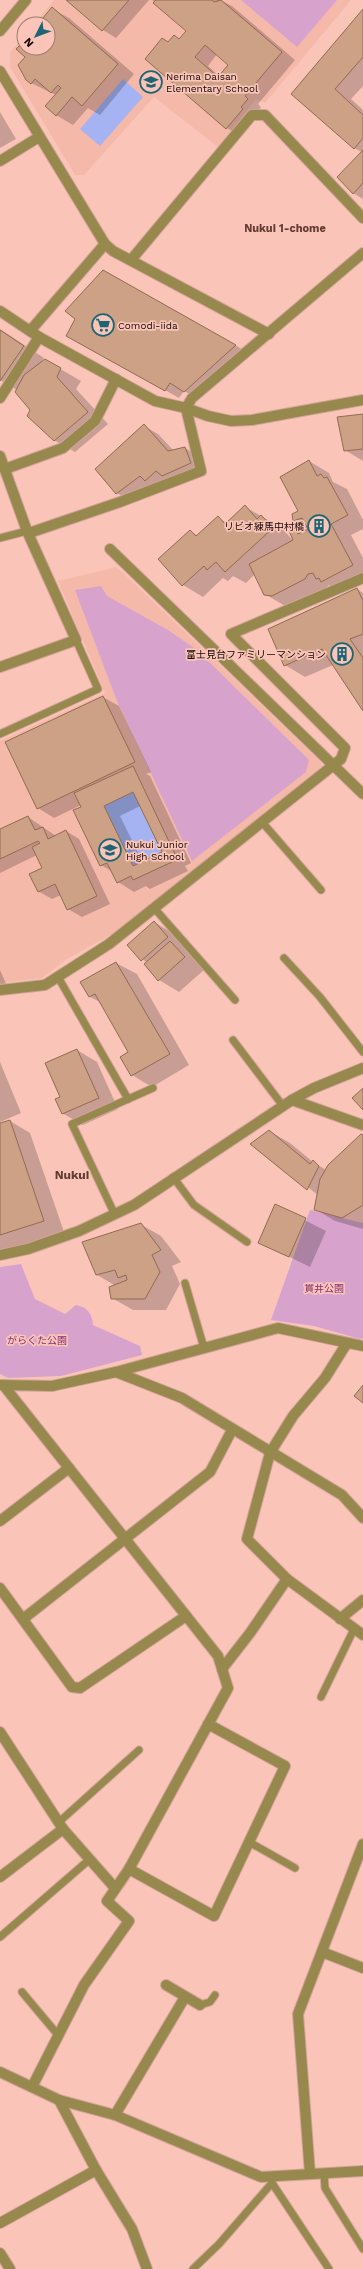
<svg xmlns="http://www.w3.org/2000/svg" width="363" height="2269" font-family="'Work Sans','Noto Sans JP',sans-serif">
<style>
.built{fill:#f5b9aa}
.green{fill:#d7a3cc}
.water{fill:#a5b3f3}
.shadow{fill:#0003;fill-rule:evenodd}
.building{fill:#cca186;stroke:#926b51;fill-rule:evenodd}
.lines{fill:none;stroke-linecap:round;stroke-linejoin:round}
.service-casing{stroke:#d1a398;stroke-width:9}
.minor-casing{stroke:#d1a398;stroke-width:12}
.tertiary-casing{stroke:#d1a398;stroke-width:12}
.service{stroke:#97884e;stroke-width:7}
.minor{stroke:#97884e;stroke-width:10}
.tertiary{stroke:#97884e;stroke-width:10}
.labels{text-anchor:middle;stroke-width:3.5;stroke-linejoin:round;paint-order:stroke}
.poi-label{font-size:10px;fill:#170704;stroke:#fac5b8;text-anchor:start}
.park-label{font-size:10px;fill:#842f76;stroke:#fac5b8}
.neighbourhood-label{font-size:11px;font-weight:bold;fill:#663c32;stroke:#fac5b8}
.quarter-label{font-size:12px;font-weight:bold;fill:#663c32;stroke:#fac5b8}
</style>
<rect width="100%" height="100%" fill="#fac5b8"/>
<!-- built -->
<g class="built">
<polygon points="54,0 351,0 265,103 256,99 218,147 154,97 84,175 75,175 10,67 10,53 24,36 24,48 48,48 48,24 34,24"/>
<polygon points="117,567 321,762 323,768 116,932 67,959 42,978 0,983 0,741 105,693 58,581"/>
</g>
<!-- green -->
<g class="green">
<polygon points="241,0 337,0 297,47"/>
<polygon points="101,586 107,596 168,630 197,650 309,760 306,772 192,861 117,701 75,590"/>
<polygon points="310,1210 363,1223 363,1338 360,1339 314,1326 271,1320"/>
<path d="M21 1264 35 1299 65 1314 76 1305C87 1307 92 1313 93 1325L140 1346 142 1355 61 1376 8 1378 0 1374V1267Z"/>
</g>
<!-- water -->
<g class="water">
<polygon points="123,79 143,97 100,146 80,129"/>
<polygon points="133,792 162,852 133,866 104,806"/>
</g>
<!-- shadow -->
<g class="shadow">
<polygon points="67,0 149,0 116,38 103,30"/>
<path d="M152 0H220L232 6 295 60 258 104 261 107 240 136 227 128 169 43 174 36 181 39 187 31ZM217 54 230 65 220 77 208 66Z"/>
<polygon points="52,9 69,18 134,74 100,115 88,108 73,125 56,115 56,95 31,83 27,57 18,49 24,42 24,48 48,48 48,24 39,24"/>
<polygon points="363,11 363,86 351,99 363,110 363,199 353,193 362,152 354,148 292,94"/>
<polygon points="0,112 16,139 0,148"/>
<polygon points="103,271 249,353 198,399 184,391 179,398 68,335"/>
<polygon points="0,329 44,358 40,364 45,360 81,381 76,389 108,424 75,452 54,440 17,390 0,380"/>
<polygon points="363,415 363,461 345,450"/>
<polygon points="144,426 158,434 174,451 185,448 199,456 204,471 160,488 153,484 130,501 117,493 97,469"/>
<polygon points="309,461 329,473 333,482 347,489 363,520 363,529 351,535 363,558 363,582 342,593 328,585 326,591 285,606 265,594 255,574 246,583 233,576 228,581 223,578 203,597 183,585 190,531 198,536 218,518 227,523 245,507 282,528 296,544 294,529 302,533 309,530 294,520 299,511"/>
<polygon points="357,589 363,593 363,709 333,665 305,677 285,665"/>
<path d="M103 697 119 706 151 772 146 774 150 776 191 863 185 866 188 871 150 889 146 886 134 892 118 882 113 872 101 865 81 805 54 818 38 808ZM140 806 163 853 143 863 120 816Z"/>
<polygon points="28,817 56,836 66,831 79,839 110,904 82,917 68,909 61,895 52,899 38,891 43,869 37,855 0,873 0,830"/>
<polygon points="154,922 174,934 188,949 186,951 205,969 179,992 159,980 147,963 128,945"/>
<polygon points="116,963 137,974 189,1065 152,1087 132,1075 129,1052 102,1003 90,997"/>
<polygon points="0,970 7,986 0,989"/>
<polygon points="77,1050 97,1062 118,1109 83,1125 62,1113 62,1097"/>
<polygon points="0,1062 21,1113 0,1122"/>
<polygon points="10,1121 30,1133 64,1232 0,1254 0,1124"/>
<polygon points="269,1131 290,1143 313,1162 326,1170 363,1136 363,1229 335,1221 315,1209 318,1195 251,1144"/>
<polygon points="275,1205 326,1231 310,1267 259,1242"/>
<polygon points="140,1224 161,1236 181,1262 172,1266 180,1284 166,1310 133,1310 112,1298 116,1286 97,1275"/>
</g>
<!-- building -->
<g class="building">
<polygon points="66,0 129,0 102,31"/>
<path d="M156 0H212L214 2 221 0 282 52 245 96 248 99 241 107 243 109 226 129 145 59 162 38 168 42 174 35 179 39 186 31 153 3ZM205 45 228 65 218 77 195 57Z"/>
<polygon points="52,7 118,64 82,106 72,97 56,116 45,106 61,88 58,85 51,93 35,79 31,84 26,80 18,65 25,57 16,49 24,41 24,48 48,48 48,24 38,24"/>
<polygon points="363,9 363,57 335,89 363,115 363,138 354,149 291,94"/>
<polygon points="363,150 363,183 353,194 337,177"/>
<polygon points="103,270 236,345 184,392 170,383 165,391 66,336 75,319 65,311"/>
<polygon points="0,330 24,346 0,381"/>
<polygon points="45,359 61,368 57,377 88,412 54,441 27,416 30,410 15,392 24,375"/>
<polygon points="363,414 363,449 344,451 337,417"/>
<polygon points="144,424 168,451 185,447 191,463 162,476 156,471 145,481 140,476 116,494 95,469"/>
<polygon points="309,460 317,476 321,474 324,478 327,477 348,515 331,524 353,565 321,582 319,578 316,579 313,573 308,574 305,579 272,596 264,595 249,564 293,540 289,531 294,528 298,534 308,529 302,518 293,521 292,514 298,511 280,477"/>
<polygon points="245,505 257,519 261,515 273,528 225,572 216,562 207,570 204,566 182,586 158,559 190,530 196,536 218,516 225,524"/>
<polygon points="357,588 363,601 363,634 350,639 363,658 363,711 322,649 284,666 268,629"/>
<polygon points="103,696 135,762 37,809 5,742"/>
<path d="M133 766 175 854 169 856 172 862 133 880 131 876 117 883 107 863 100 866 73 810 81 807 74 793ZM133 792 162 852 133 866 104 806Z"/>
<polygon points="28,816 35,830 43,827 48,839 66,830 97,896 67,910 55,884 38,892 29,874 42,868 32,847 40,843 38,841 0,859 0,829"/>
<polygon points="154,921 168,937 141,961 127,945"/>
<polygon points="170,941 185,957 158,981 144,964"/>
<polygon points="116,962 170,1054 131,1076 120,1057 128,1052 95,994 89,997 80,982"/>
<polygon points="77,1049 99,1098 62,1114 55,1099 60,1097 45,1063"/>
<polygon points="363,1088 363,1110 352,1098"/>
<polygon points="10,1120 44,1221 0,1235 0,1123"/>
<polygon points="269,1130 310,1164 313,1160 319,1166 307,1190 250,1144"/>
<polygon points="361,1134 363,1135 363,1205 342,1218 314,1210 320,1179 328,1165"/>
<polygon points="275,1204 306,1218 289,1257 258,1243"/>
<polygon points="141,1223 161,1250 152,1255 160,1272 145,1299 111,1299 109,1287 127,1280 126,1275 118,1278 115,1270 96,1275 82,1242"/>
<polygon points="363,1385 363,1403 354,1396"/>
</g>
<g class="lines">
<!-- service casing -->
<g class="service-casing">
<g id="service">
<polyline points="0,538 27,531"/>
<polyline points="0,734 98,689 76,640"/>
<polyline points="262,822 321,890"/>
<polyline points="155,909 235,1000"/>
<polyline points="284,958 320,997 363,1052"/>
<polyline points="58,977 128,1099"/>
<polyline points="233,1040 283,1106"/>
<polyline points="173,1177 194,1205 247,1242"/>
<polyline points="115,1215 72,1124 153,1088"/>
<polyline points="185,1283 204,1348"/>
<polyline points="321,1697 354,1629"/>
<polyline points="59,1822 139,1750"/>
<polyline points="249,1842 295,1868"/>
<polyline points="0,1937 90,1859"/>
<polyline points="22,1992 58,2035"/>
<polyline points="200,2005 210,2002 215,1995"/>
<polyline points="324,2173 325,2188 363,2249"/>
<polyline points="271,2179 272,2183 329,2269"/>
<polyline points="193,2269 219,2244 272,2183"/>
</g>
</g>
<!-- minor casing -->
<g class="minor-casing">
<g id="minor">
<polyline points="0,71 105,244 113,251 269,334"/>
<polyline points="0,161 39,137"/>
<polyline points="131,260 252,115 265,115 363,218"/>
<polyline points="0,311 39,337 155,401 186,408 208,416 231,421 252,420 363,400"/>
<polyline points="30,331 105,244"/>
<polyline points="0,398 39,337"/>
<polyline points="0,456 27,531 76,640 0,667"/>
<polyline points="5,469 63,448 95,421 116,379"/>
<polyline points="29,533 120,502 201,471 186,408 192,398 363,253"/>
<polyline points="110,549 363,794"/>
<polyline points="0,990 45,985 109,944 341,759 345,748 231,634 363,578"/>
<polyline points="292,1100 363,1125"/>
<polyline points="0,1255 28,1249 79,1231 134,1205 292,1100 314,1088 363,1068"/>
<polyline points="347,1343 325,1378 293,1416 270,1453 247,1539 287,1579 363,1635"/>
<polyline points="116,1372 182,1398 342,1495 363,1518"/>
<polyline points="1,1385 52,1386 116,1372 278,1328 363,1346"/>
<polyline points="4,1386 218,1656 228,1688 129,1869 107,1901 129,1921 84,1985 32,2087"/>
<polyline points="0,1521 69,1468"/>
<polyline points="0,1588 72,1687 80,1688 186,1616"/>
<polyline points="23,1619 210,1472 232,1430"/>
<polyline points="340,1619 363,1600"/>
<polyline points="222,1669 250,1633 287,1579"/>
<polyline points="0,1732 63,1829 115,1888"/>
<polyline points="129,1869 214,1916 285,1766 208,1724"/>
<polyline points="0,1877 63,1829"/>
<polyline points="322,1952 363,1968"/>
<polyline points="166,1985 200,2005"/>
<polyline points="0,2072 59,2100 115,2115 261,2177 363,2171"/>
<polyline points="59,2100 96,2170 132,2229 147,2269"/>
<polyline points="115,2115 185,1997"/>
<polyline points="310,2174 298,2014 363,1844"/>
<polyline points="0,2223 96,2170"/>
<polyline points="0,2253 10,2269"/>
</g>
</g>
<!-- tertiary casing -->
<g class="tertiary-casing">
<polyline id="tertiary" points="0,31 26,0"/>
</g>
<!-- service -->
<use href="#service" class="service"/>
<!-- minor -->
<use href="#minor" class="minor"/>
<!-- tertiary -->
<use href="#tertiary" class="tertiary"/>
</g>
<!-- icons -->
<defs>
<g id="school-ring" transform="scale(1.15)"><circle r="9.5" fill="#fac5b8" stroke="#1d6574" stroke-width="1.5"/><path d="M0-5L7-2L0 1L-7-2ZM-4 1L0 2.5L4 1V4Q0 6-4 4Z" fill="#1d6574"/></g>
<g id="supermarket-ring" transform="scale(1.15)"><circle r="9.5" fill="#fac5b8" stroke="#1d6574" stroke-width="1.5"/><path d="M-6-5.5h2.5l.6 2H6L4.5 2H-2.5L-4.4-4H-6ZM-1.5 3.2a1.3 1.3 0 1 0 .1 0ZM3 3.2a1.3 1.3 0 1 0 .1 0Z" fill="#1d6574"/></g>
<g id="building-ring" transform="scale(1.15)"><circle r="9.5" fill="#fac5b8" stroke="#1d6574" stroke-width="1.5"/><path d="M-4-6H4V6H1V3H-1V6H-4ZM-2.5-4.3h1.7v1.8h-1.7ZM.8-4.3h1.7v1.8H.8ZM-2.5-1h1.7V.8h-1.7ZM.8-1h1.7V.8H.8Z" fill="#1d6574"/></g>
</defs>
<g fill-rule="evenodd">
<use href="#school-ring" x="151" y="82"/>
<use href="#supermarket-ring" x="103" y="325"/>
<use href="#building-ring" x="319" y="526"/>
<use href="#building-ring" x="342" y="654"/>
<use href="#school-ring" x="110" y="850"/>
</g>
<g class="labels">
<!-- poi labels -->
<g class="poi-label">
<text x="166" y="80">Nerima Daisan<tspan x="166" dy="12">Elementary School</tspan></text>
<text x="118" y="329">Comodi-iida</text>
<text x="304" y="530" text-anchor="end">リビオ練馬中村橋</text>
<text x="326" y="658" text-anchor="end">富士見台ファミリーマンション</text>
<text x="126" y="848">Nukui Junior<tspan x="126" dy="12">High School</tspan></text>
</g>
<!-- park labels -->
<g class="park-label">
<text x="324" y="1292">貫井公園</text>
<text x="37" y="1344">がらくた公園</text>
</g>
<!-- neighbourhood labels -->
<g class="neighbourhood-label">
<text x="285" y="232">Nukui 1-chome</text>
</g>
<!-- quarter labels -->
<g class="quarter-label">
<text x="72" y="1179">Nukui</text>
</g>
</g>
<!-- north arrow -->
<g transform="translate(36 36) rotate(228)"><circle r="19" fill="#fac5b8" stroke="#9f7970"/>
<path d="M0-3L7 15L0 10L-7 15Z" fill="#1d6574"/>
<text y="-6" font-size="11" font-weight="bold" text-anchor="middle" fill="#170704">N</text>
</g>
</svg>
